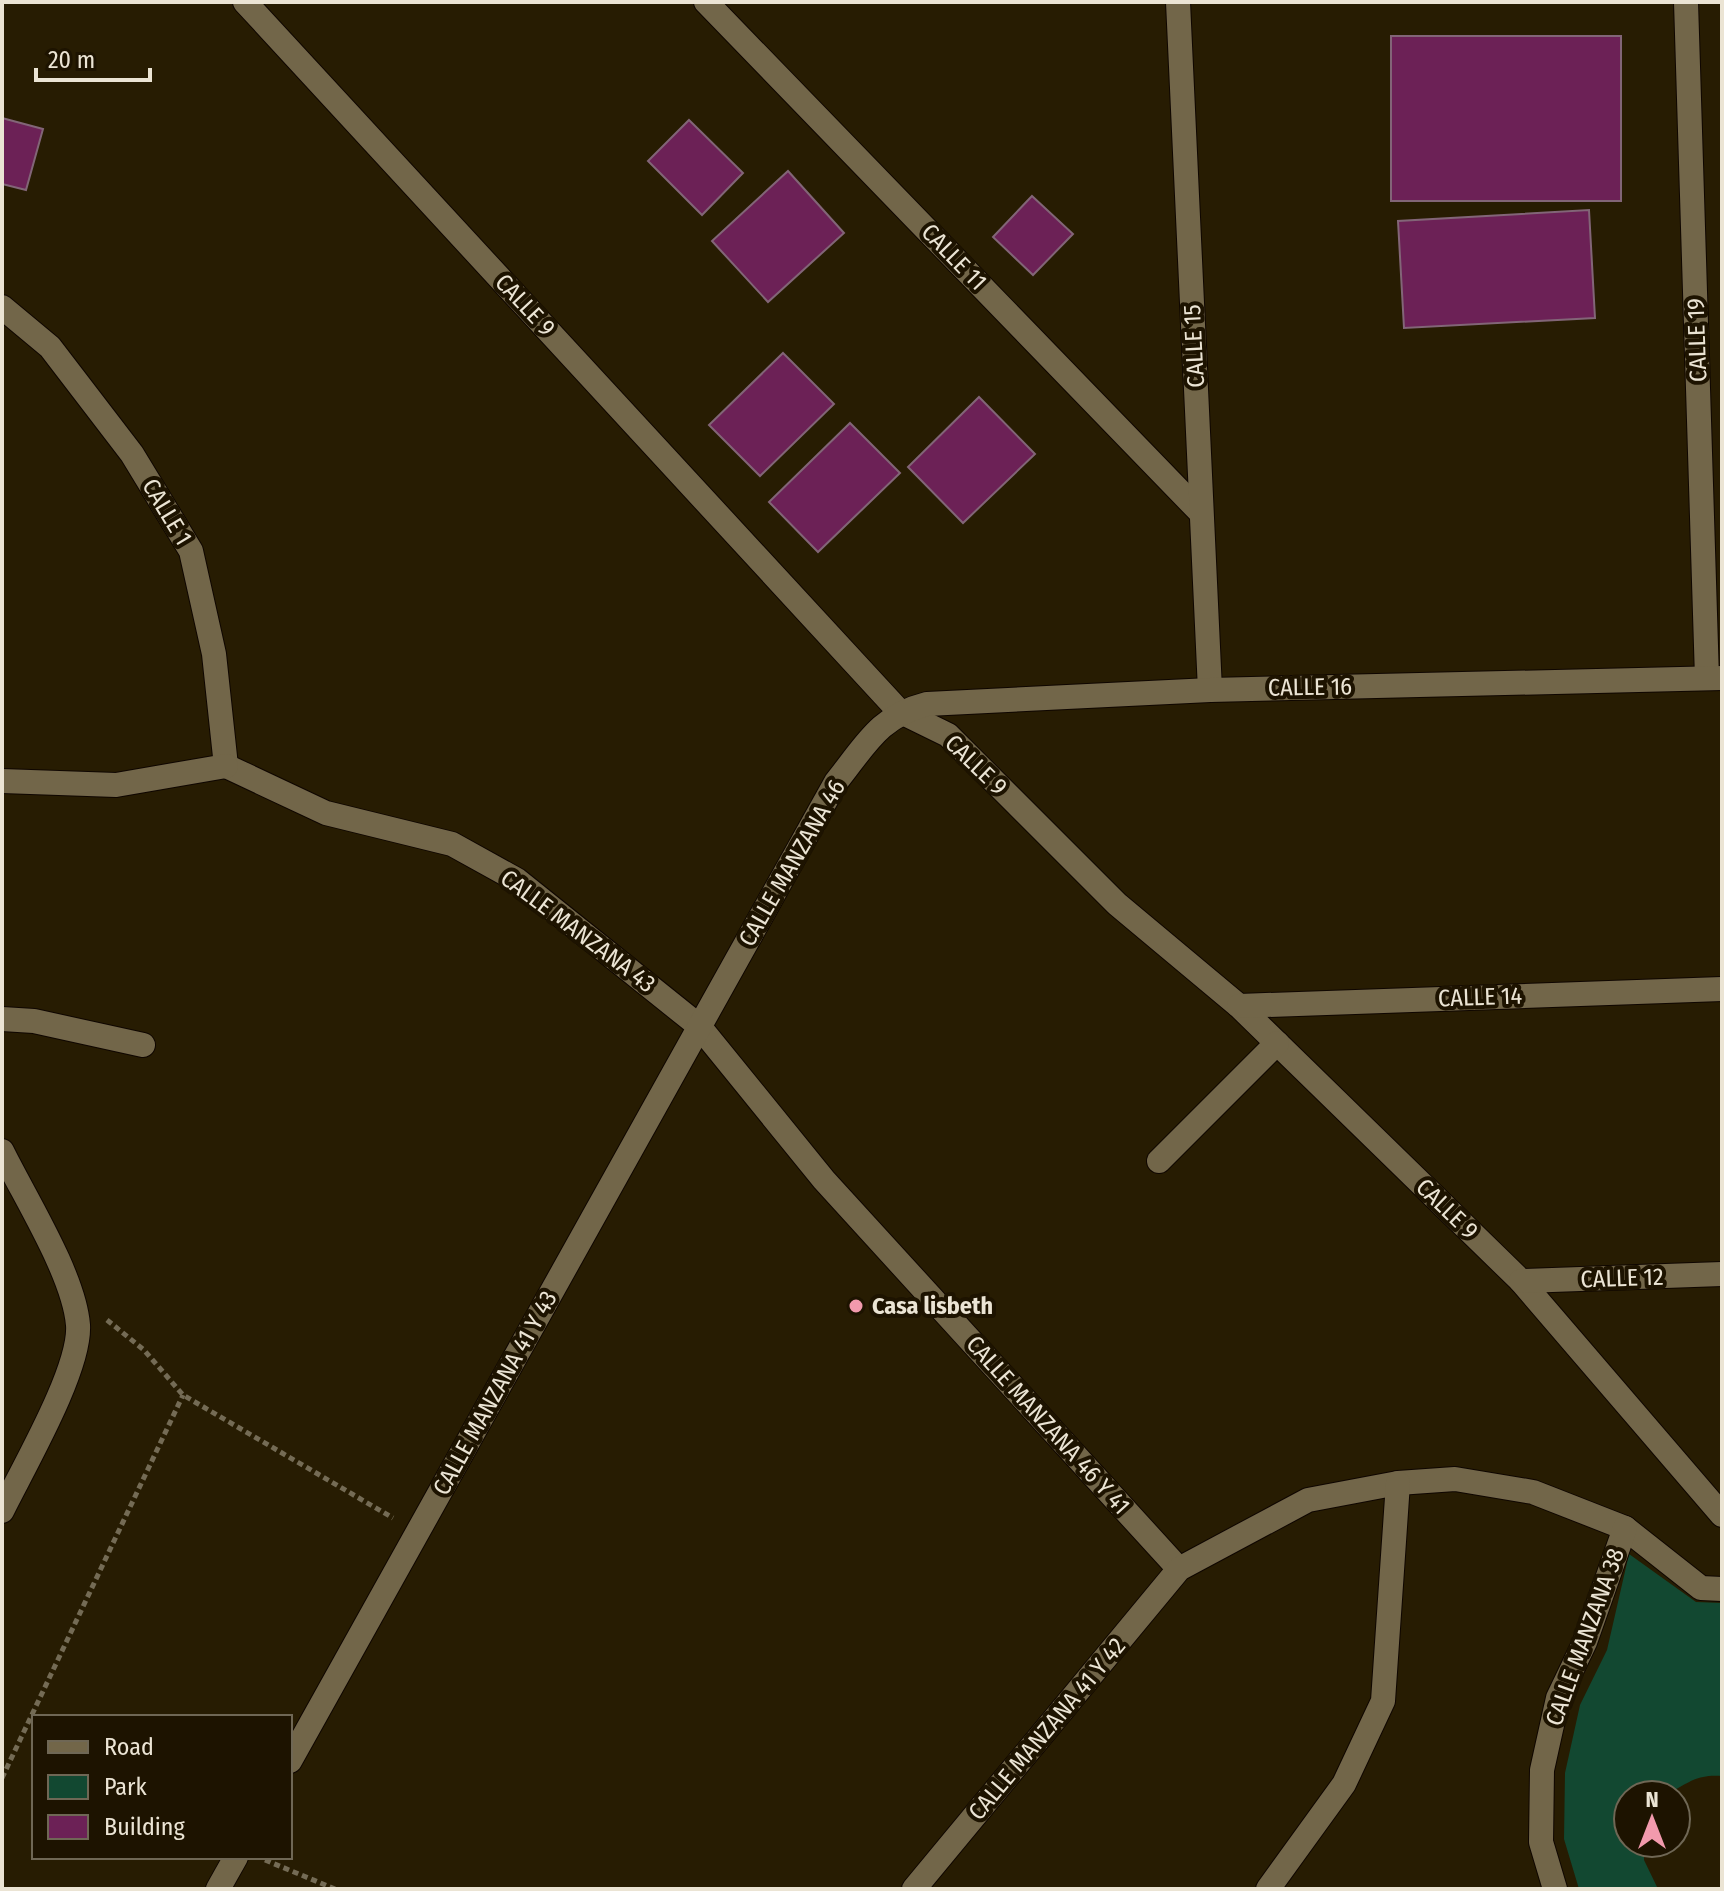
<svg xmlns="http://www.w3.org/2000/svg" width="1724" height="1891" font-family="'Fira Sans Condensed',sans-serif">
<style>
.green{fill:#124831}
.building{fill:#6c2156;stroke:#826577;stroke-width:2}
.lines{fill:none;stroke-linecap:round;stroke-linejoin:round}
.minor-casing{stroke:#0f0600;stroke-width:26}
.path{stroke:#746b55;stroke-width:5;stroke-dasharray:6 4;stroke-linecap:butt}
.minor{stroke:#726649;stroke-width:24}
.poi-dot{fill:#f29aad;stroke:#1d1300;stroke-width:3}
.labels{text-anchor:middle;stroke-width:8;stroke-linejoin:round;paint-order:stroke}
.street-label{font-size:24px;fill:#ebe4d4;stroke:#1d1300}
.poi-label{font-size:24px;font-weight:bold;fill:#ebe4d4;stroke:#1d1300;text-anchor:start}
</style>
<rect width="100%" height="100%" fill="#271c02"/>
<!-- green -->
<path class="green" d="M1629 1554 1696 1602 1722 1603V1776C1696 1774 1689 1783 1667 1794 1658 1798 1639 1795 1628 1795V1843H1644V1860L1658 1889H1579L1564 1839 1565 1773 1580 1705 1607 1650Z"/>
<!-- building -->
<g class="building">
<rect x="1391" y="36" width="230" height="165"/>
<polygon points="2,118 43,129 26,190 2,184"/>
<polygon points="689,120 743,173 702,215 648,161"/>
<polygon points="788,171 844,233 768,302 712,241"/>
<polygon points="1032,196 1073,234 1033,275 993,237"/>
<polygon points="1589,210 1595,318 1404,328 1398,221"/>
<polygon points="783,353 834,404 760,476 709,425"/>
<polygon points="979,397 1035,454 963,523 908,467"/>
<polygon points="850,423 900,473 818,552 769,502"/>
</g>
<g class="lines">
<!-- minor casing -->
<g class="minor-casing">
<g id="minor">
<polyline points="245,2 899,711 948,735 1117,904 1239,1006 1521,1281 1722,1515"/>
<polyline points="706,2 1201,513"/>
<polyline points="1178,2 1210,690"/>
<polyline points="1686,2 1707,678"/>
<polyline points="2,307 50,347 132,454 191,551 214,654 226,766"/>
<polyline points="226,766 326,813 452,844 517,880 699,1026 824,1180 1179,1569"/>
<polyline points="2,781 116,785 226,766"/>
<polyline points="1239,1006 1722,989"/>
<polyline points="2,1019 34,1021 143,1045"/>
<path d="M2 1151C25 1198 74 1275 78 1325 81 1369 23 1468 2 1511"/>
<polyline points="1159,1161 1277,1043"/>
<polyline points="1521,1281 1722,1274"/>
<path d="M290 1761 836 782C865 746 879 716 927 704L1210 690 1722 678"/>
<polyline points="218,1889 236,1857"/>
<polyline points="914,1889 1179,1569 1308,1500 1398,1483 1455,1479 1533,1492 1625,1528 1701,1588 1722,1589"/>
<polyline points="1268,1889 1344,1784 1383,1701 1398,1483"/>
<polyline points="1555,1889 1541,1842 1542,1770 1558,1698 1585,1642 1625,1528"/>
</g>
</g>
<!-- path -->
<g class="path">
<polyline points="107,1320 144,1350 183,1395 393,1518"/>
<polyline points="2,1778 183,1395"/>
<polyline points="265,1860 335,1889"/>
</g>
<!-- minor -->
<use href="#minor" class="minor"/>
</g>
<!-- markers -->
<circle class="poi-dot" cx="856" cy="1306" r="8"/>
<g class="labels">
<!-- street labels -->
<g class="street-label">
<text transform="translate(954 257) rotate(46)" y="8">CALLE 11</text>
<text transform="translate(525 305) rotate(47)" y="8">CALLE 9</text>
<text transform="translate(1697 340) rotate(-92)" y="8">CALLE 19</text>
<text transform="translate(1194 346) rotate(-93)" y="8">CALLE 15</text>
<text transform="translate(167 512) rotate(59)" y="8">CALLE 1</text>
<text transform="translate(1310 687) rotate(-1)" y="8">CALLE 16</text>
<text transform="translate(976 765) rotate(44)" y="8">CALLE 9</text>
<text transform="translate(792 863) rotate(-60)" y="8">CALLE MANZANA 46</text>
<text transform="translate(578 931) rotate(37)" y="8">CALLE MANZANA 43</text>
<text transform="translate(1480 997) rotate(-2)" y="8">CALLE 14</text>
<text transform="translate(1447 1209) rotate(44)" y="8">CALLE 9</text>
<text transform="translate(1622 1278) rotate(-2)" y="8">CALLE 12</text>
<text transform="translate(495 1393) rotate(-61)" y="8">CALLE MANZANA 41 Y 43</text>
<text transform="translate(1048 1425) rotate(48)" y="8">CALLE MANZANA 46 Y 41</text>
<text transform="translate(1585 1637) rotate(-70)" y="8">CALLE MANZANA 38</text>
<text transform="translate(1047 1729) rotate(-50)" y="8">CALLE MANZANA 41 Y 42</text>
</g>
<!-- poi labels -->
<g class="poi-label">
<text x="872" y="1314">Casa lisbeth</text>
</g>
</g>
<!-- border -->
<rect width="1724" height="1891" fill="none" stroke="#ebe4d4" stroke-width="8"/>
<!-- legend -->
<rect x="32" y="1715" width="260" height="144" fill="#1d1300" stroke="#6f6755" stroke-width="2"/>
<rect x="48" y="1741" width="40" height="12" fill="#726649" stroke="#6f6755" stroke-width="2"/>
<text x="104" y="1755" font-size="24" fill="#ebe4d4">Road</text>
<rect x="48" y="1775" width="40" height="24" fill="#124831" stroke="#6f6755" stroke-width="2"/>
<text x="104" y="1795" font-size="24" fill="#ebe4d4">Park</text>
<rect x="48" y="1815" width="40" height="24" fill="#6c2156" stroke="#6f6755" stroke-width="2"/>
<text x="104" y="1835" font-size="24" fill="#ebe4d4">Building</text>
<!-- north arrow -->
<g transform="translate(1652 1819)"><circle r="38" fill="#1d1300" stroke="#6f6755" stroke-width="2"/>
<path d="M0-6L14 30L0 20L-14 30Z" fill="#f29aad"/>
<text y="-12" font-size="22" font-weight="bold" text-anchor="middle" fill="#ebe4d4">N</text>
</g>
<!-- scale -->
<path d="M36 68v12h114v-12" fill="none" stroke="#ebe4d4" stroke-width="4"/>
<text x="48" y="68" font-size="24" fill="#ebe4d4" stroke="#1d1300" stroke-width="6" paint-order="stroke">20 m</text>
</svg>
